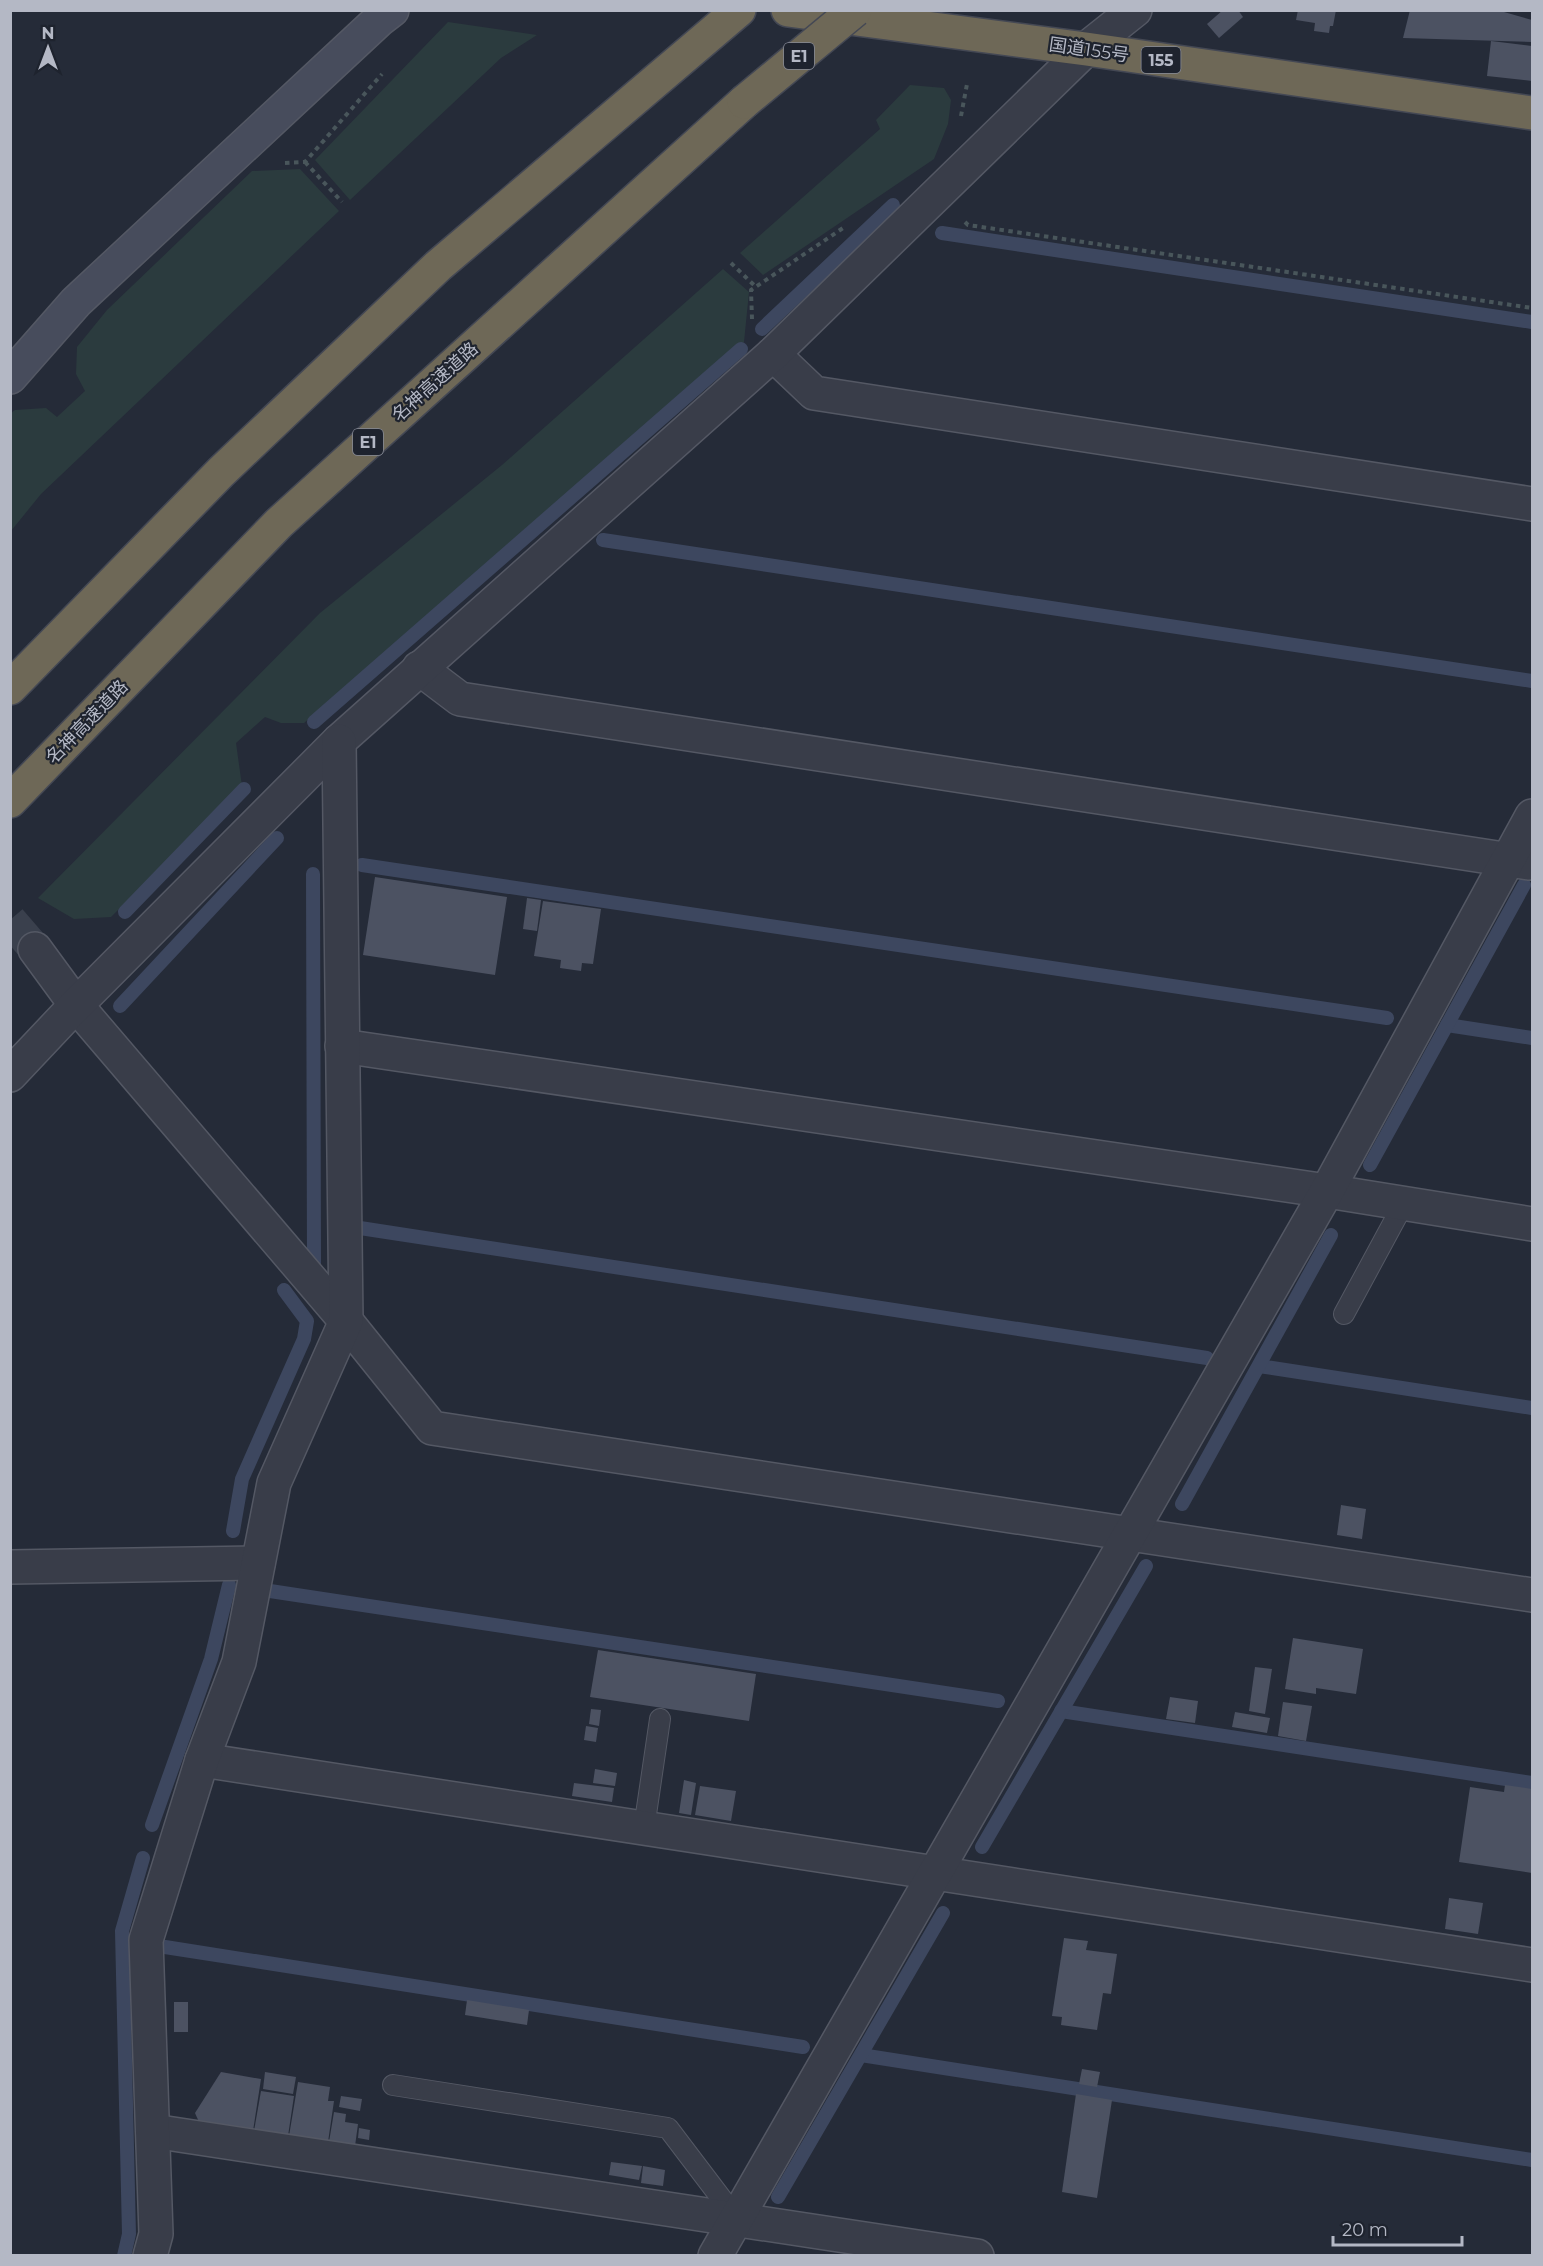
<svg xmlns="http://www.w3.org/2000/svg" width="1543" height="2266" font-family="Montserrat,'Noto Sans JP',sans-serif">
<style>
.green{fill:#2b3b3e}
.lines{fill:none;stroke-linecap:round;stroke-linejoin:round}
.stream{stroke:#3d475f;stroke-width:14}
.building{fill:#4c5262}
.street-tunnel{stroke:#3a404d;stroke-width:33;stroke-dasharray:33 16;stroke-linecap:butt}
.lane-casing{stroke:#545864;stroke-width:22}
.street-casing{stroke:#545864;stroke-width:36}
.secondary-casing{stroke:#545864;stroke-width:36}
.highway-casing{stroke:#444854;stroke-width:36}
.path{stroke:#49565b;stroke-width:4;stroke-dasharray:4.5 4.5;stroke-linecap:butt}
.lane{stroke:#393d49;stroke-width:20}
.street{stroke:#393d49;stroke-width:33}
.secondary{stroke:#474c5c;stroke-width:33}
.highway{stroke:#6e6857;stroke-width:33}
.highway-bridge-casing{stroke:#444854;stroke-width:36;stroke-linecap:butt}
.highway-bridge{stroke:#6e6857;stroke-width:33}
.labels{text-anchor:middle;stroke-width:4.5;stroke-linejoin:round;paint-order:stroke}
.shield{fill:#1e232e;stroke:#878b98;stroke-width:1.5}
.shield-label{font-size:16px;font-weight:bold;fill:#b4b8c5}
.street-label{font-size:18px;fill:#b4b8c5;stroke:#1e232e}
</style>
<rect width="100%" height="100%" fill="#252b38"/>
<!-- green -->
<g class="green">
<polygon points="448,22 537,35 501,58 350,200 315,160"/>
<polygon points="910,85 944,88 951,100 948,124 934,159 763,275 740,253 880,129 876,120"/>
<polygon points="300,169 339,211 41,494 11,531 11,413 15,410 46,408 57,417 85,391 76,374 77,347 107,310 252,171"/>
<polygon points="723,269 749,292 744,342 304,723 281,723 265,717 236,743 242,786 111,917 74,919 38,898 320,613 502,465"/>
</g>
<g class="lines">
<!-- stream -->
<g class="stream">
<polyline points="942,233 1532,322"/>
<polyline points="762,329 893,205"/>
<polyline points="603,540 1532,681"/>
<polyline points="314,722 741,349"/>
<polyline points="362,865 1387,1018"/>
<polyline points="313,874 314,1264"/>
<polyline points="125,912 244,789"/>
<polyline points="120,1006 277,838"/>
<polyline points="1447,1025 1532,1038"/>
<polyline points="1370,1165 1524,885"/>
<polyline points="360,1228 1207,1358"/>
<polyline points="1259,1366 1532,1408"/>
<polyline points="1182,1504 1331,1235"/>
<polyline points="233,1531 242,1479 304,1339 307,1321 284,1290"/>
<polyline points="270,1591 998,1701"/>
<polyline points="1061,1711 1532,1783"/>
<polyline points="152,1825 211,1659 229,1585"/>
<polyline points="982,1847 1146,1566"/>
<polyline points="165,1947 803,2047"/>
<polyline points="861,2055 1532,2160"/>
<polyline points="778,2197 943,1913"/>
<polyline points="124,2256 129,2234 122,1931 143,1858"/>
</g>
</g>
<!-- building -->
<g class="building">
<polygon points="1223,10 1238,10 1243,17 1219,38 1207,24"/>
<polygon points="1298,10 1336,10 1333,26 1330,26 1329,33 1314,31 1315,23 1296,20"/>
<polygon points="1410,10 1497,10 1532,20 1532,42 1403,38"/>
<polygon points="1491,41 1532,46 1532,81 1487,76"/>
<polygon points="375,877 507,897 495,975 363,955"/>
<polygon points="527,898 541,900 537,931 523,929"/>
<polygon points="543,901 601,909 593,964 582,963 581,971 560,968 561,960 534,956"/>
<polygon points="1341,1505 1366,1509 1362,1539 1337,1535"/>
<polygon points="1293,1638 1363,1649 1356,1694 1316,1688 1316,1694 1285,1689"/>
<polygon points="598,1650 756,1674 749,1721 590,1697"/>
<polygon points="1255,1667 1272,1669 1265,1714 1249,1711"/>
<polygon points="1170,1697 1198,1701 1195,1723 1166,1719"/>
<polygon points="1283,1702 1312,1706 1306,1741 1278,1736"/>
<polygon points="591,1709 601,1710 599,1726 589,1724"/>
<polygon points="1235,1712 1270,1718 1267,1733 1232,1727"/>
<polygon points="586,1726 598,1728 596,1742 584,1740"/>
<polygon points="595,1769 617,1773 615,1786 593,1783"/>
<polygon points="684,1780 696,1783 691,1815 679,1813"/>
<polygon points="574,1783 614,1788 612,1802 572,1796"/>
<polygon points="1505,1785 1532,1789 1532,1873 1459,1862 1470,1787 1504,1792"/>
<polygon points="700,1786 736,1791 731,1821 695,1815"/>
<polygon points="1449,1898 1483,1903 1478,1934 1445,1929"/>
<polygon points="1064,1938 1088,1941 1086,1950 1117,1954 1111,1994 1103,1993 1097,2030 1061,2025 1062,2017 1052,2016"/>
<polygon points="467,2000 529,2010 527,2025 465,2015"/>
<rect x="174" y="2002" width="14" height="30"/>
<polygon points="1082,2069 1100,2072 1097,2087 1079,2084"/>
<polygon points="221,2072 261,2079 253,2131 199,2122 195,2113"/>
<polygon points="265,2072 296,2077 293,2094 263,2089"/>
<polygon points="298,2082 330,2087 328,2101 334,2101 328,2142 289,2136"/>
<polygon points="261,2091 294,2096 288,2136 254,2131"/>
<polygon points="1076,2094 1112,2100 1097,2198 1062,2192"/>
<polygon points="341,2096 362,2099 360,2111 339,2107"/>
<polygon points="334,2112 346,2114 345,2122 358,2124 355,2146 329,2142"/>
<polygon points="359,2128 370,2130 369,2140 358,2138"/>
<polygon points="611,2162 642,2166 639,2180 609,2175"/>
<polygon points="643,2166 665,2170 663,2186 641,2183"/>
</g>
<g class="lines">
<!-- street-tunnel -->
<polyline class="street-tunnel" points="10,920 35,949"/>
<!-- lane casing -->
<g class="lane-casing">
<g id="lane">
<polyline points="1344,1314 1404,1203"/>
<polyline points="644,1828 660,1719"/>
<polyline points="393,2085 668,2128 737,2219"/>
</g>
</g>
<!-- street casing -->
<g class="street-casing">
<g id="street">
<polyline points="773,354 814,393 1532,504"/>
<polyline points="419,668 460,699 1529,863"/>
<polyline points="35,949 76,1005 346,1321 432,1428 1532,1595"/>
<polyline points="342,1046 1327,1191 1532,1224"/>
<polyline points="10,1075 76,1005 339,741 773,354 1086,49 1135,10"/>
<polyline points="10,1567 258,1563"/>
<polyline points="202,1760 1532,1965"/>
<polyline points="153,2131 977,2256"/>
<polyline points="150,2256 156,2234 146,1940 202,1760 239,1662 274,1483 346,1321 339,741"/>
<polyline points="715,2256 1327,1191 1532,816"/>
</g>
</g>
<!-- secondary casing -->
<g class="secondary-casing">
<polyline id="secondary" points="10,377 76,302 379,20 392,10"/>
</g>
<!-- highway casing -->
<g class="highway-casing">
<g id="highway">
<polyline points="788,10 1086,49 1532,113"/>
<polyline points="10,688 221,472 438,266 739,10"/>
<polyline points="10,801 279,523 744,102"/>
</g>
</g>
<!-- path -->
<g class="path">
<polyline points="961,116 967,84"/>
<polyline points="305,162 342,202"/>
<polyline points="285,163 305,162 382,74"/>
<polyline points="965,222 968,225 1532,308"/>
<polyline points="731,263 756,287"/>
<polyline points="752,319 751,290 843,228"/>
</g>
<!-- lane -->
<use href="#lane" class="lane"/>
<!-- street -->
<use href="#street" class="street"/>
<!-- secondary -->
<use href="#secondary" class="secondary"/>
<!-- highway -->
<use href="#highway" class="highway"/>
<!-- highway-bridge casing -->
<g class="highway-bridge-casing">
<polyline id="highway-bridge" points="744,102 855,10"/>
</g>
<!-- highway-bridge -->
<use href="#highway-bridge" class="highway-bridge"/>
</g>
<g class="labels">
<!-- shield labels -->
<g class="shield">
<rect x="784" y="43" width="30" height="26" rx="4.5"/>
<rect x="1141.5" y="47" width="39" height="26" rx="4.5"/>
<rect x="353" y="429" width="30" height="26" rx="4.5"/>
</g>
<g class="shield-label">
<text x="799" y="62">E1</text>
<text x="1161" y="66">155</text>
<text x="368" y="448">E1</text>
</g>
<!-- street labels -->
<g class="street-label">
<text transform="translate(1089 50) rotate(8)" y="6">国道155号</text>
<text transform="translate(435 382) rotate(-42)" y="6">名神高速道路</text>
<text transform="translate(87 722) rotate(-46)" y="6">名神高速道路</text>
</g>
</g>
<!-- border -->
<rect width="1543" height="2266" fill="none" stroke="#b4b8c5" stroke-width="24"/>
<!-- north arrow -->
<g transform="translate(48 48)" stroke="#1e232e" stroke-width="4.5" paint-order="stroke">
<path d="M0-4.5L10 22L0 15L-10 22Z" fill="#b4b8c5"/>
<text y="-9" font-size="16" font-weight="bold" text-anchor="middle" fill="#b4b8c5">N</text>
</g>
<!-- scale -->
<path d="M1333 2236v9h129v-9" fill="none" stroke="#b4b8c5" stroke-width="3"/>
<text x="1342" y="2236" font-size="18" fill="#b4b8c5" stroke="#1e232e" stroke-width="4.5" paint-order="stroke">20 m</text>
</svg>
